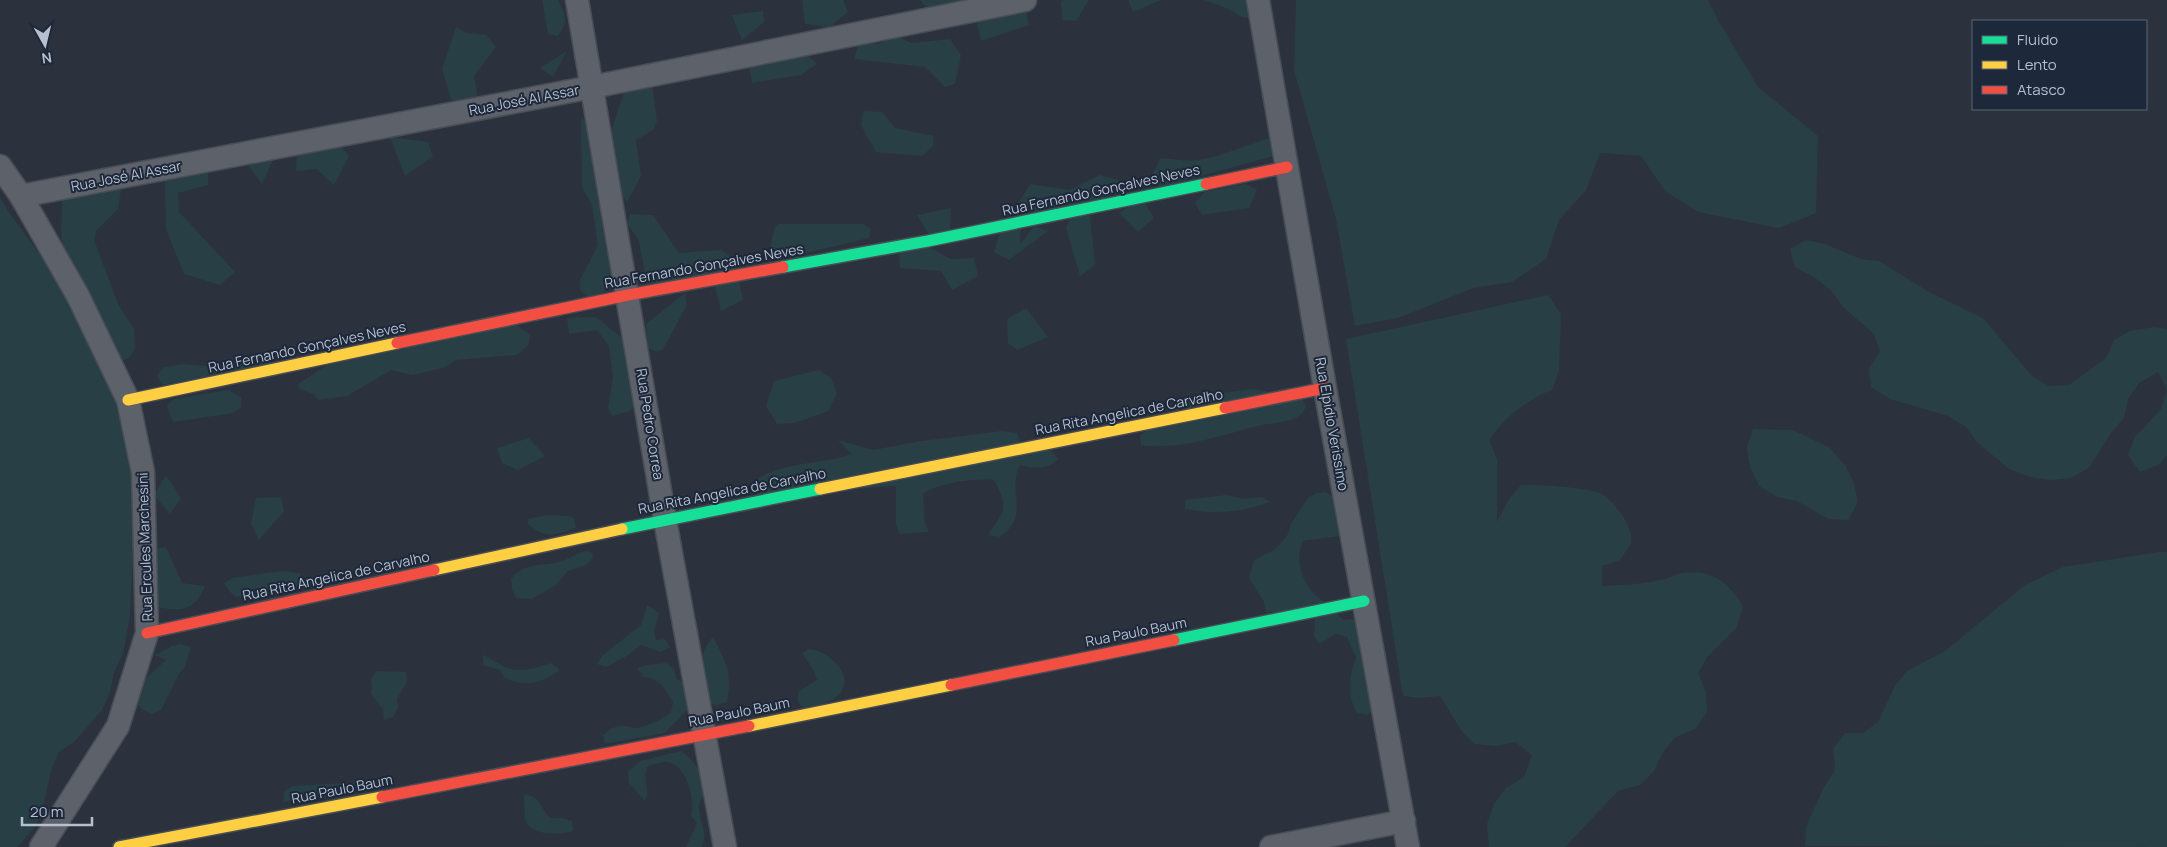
<svg xmlns="http://www.w3.org/2000/svg" width="2167" height="847" font-family="Manrope,sans-serif">
<style>
.green{fill:#273f45}
.lines{fill:none;stroke-linecap:round;stroke-linejoin:round}
.street-casing{stroke:#494d55;stroke-width:25}
.fast-casing{stroke:#494d55;stroke-width:14}
.slow-casing{stroke:#494d55;stroke-width:14}
.jam-casing{stroke:#494d55;stroke-width:14}
.street{stroke:#5d616a;stroke-width:22}
.fast{stroke:#16e098;stroke-width:11}
.slow{stroke:#ffcf43;stroke-width:11}
.jam{stroke:#f24e42;stroke-width:11}
.labels{text-anchor:middle;stroke-width:4;stroke-linejoin:round;paint-order:stroke}
.street-label{font-size:14px;fill:#b6bfce;stroke:#1d283a}
</style>
<rect width="100%" height="100%" fill="#2c323d"/>
<!-- green -->
<g class="green">
<path d="M542 0H558C566 17 569 20 558 36L548 34Z"/>
<polygon points="802,0 843,0 848,12 830,27 805,24"/>
<polygon points="920,0 978,0 930,12"/>
<polygon points="1065,0 1089,0 1076,21 1062,20 1061,1"/>
<polygon points="1128,0 1161,0 1133,12"/>
<path d="M1203 0H1254L1255 14C1244 21 1241 17 1230 10 1223 6 1212 3 1203 0Z"/>
<polygon points="1296,0 1708,0 1718,20 1758,87 1818,136 1816,213 1779,228 1698,212 1665,191 1641,156 1600,153 1586,190 1559,220 1546,259 1512,282 1473,288 1398,318 1355,326 1336,219 1294,70"/>
<polygon points="1025,6 1029,25 981,41 977,23 996,7"/>
<polygon points="763,11 764,22 742,40 732,15"/>
<polygon points="456,27 467,33 486,35 496,47 474,76 478,98 463,106 451,99 442,69"/>
<polygon points="895,35 911,43 950,39 961,55 955,84 945,87 925,67 854,59 859,42 879,44"/>
<polygon points="567,51 553,77 540,68"/>
<polygon points="804,52 817,64 801,75 752,83 749,67"/>
<polygon points="652,82 657,121 653,130 636,140 641,176 627,202 614,185 609,137 625,90"/>
<polygon points="863,111 882,112 895,128 934,136 933,146 922,156 876,152 861,125"/>
<polygon points="581,118 590,122 611,270 610,288 592,300 580,290 580,280 598,245 592,205 582,187"/>
<polygon points="390,137 428,142 433,156 405,176"/>
<polygon points="1270,138 1276,145 1277,155 1161,187 1152,175 1161,158 1190,161 1214,157"/>
<polygon points="297,148 342,148 349,156 334,185 317,169 296,171"/>
<polygon points="274,158 262,184 248,165"/>
<polygon points="208,170 208,185 178,193 179,212 235,272 220,285 184,274 166,229 165,180 170,172"/>
<polygon points="1100,175 1119,180 1110,197 1032,212 1017,205 1030,184 1069,190"/>
<polygon points="105,182 121,190 118,209 96,231 94,240 118,304 134,329 135,349 130,357 121,361 66,264 61,243 62,202 66,193"/>
<polygon points="1245,184 1257,190 1249,208 1202,215 1195,203 1205,192"/>
<polygon points="0,197 8,211 74,302 83,319 126,426 135,503 130,616 123,654 114,672 110,692 102,710 75,741 59,752 51,770 43,809 36,826 17,847 0,847"/>
<polygon points="1142,198 1154,218 1138,232 1119,213"/>
<polygon points="951,208 950,230 931,238 917,215"/>
<polygon points="630,214 653,215 679,253 720,250 733,257 743,300 721,311 714,282 647,283 639,241 627,223"/>
<polygon points="1090,215 1095,265 1080,276 1066,228 1070,219"/>
<polygon points="779,224 863,224 871,229 869,238 777,260 770,247 775,227"/>
<polygon points="1034,226 1048,231 1009,260 994,252 1001,229 1021,229 1020,244"/>
<polygon points="1806,240 1825,244 1861,259 1879,261 1929,292 1983,318 2033,377 2049,386 2069,385 2106,358 2114,340 2130,331 2154,327 2167,329 2167,390 2158,372 2139,383 2128,399 2124,418 2111,433 2089,468 2071,478 2050,480 2030,477 2009,469 1977,442 1966,427 1948,416 1890,399 1871,387 1869,368 1880,352 1874,334 1843,307 1831,290 1815,278 1795,267 1790,249"/>
<polygon points="927,246 951,259 974,258 978,276 952,290 941,271 900,268 899,254"/>
<polygon points="685,293 687,305 663,349 658,352 648,348 646,324"/>
<path d="M1548 295 1561 314 1559 371 1552 390C1526 400 1505 417 1489 440L1497 459V522L1509 499 1521 485C1536 484 1591 488 1602 494 1615 502 1634 527 1631 543 1629 548 1623 555 1620 560L1602 566V586C1621 585 1642 584 1661 580 1668 579 1675 574 1683 573 1712 569 1729 583 1743 606L1737 627 1708 656 1698 673 1706 692 1707 712 1695 729 1676 737 1663 752 1654 771 1640 785 1618 791 1565 847H1489L1487 824 1494 804 1506 788 1524 777 1532 755 1515 742 1496 746 1474 744 1461 730 1440 696 1420 698 1403 696 1346 339Z"/>
<polygon points="1026,308 1048,337 1017,350 1008,343 1007,319"/>
<polygon points="596,317 632,346 636,403 630,411 612,416 608,407 613,378 609,346 597,330 569,334 567,318"/>
<polygon points="513,322 530,335 529,344 517,355 456,360 443,368 412,375 391,370 347,396 318,400 314,394 299,389 298,384 327,365"/>
<polygon points="257,354 267,356 272,363 162,385 157,376 164,367 184,364 215,367"/>
<polygon points="818,370 831,378 837,393 828,411 795,423 777,424 766,406 774,381"/>
<path d="M1253 389 1301 397 1306 407C1304 410 1302 414 1299 416 1288 423 1271 423 1258 426 1220 435 1180 451 1141 445L1140 436 1179 403 1199 396Z"/>
<polygon points="229,390 241,398 241,407 233,413 173,422 167,406 173,399"/>
<polygon points="2167,390 2167,455 2160,464 2140,472 2128,455 2135,437 2161,409"/>
<polygon points="1753,429 1793,430 1830,448 1845,465 1854,483 1858,502 1848,520 1828,519 1797,501 1777,497 1759,486 1750,467 1747,447"/>
<path d="M1002 431 1017 433 1020 442 1052 451 1058 459C1047 470 1035 469 1020 465 1006 490 1032 517 999 537L988 535C992 528 998 521 1001 515 1007 505 999 488 994 480 975 478 938 483 923 494L925 523 929 532 900 534 896 525V486L758 496 755 481C782 461 821 465 852 454L838 440 873 450 921 441Z"/>
<polygon points="529,438 545,456 518,470 502,463 497,448"/>
<polygon points="166,475 181,498 170,514 154,495"/>
<path d="M1325 492 1334 497 1344 527 1340 536 1303 541C1295 557 1301 579 1313 593 1318 598 1324 601 1329 605 1334 610 1338 615 1343 620L1353 619 1362 624 1372 711 1367 715 1357 713C1347 697 1349 675 1356 658L1347 637 1336 634 1319 644 1314 636 1315 615 1266 612 1264 602 1249 578 1254 560 1274 550 1282 542 1288 534 1291 524 1308 498 1316 493Z"/>
<path d="M1226 495 1244 499 1262 497 1270 502C1243 512 1214 515 1185 509V500Z"/>
<polygon points="281,497 284,511 259,540 251,524 256,498"/>
<path d="M548 515 569 516 574 518 576 528C555 535 547 540 528 524V519Z"/>
<path d="M166 547 182 583 205 586C192 616 177 610 150 606L142 551Z"/>
<path d="M587 551 592 553 593 558 586 565 568 571 556 585 532 599 516 598 512 589 511 579C525 561 544 567 562 561 571 558 578 552 587 551Z"/>
<polygon points="2159,552 2167,552 2167,847 1805,846 1806,827 1823,789 1835,770 1833,749 1845,733 1863,733 1878,722 1895,686 1907,671 1945,651 2025,585 2063,567"/>
<path d="M281 571 300 573 303 582C284 596 259 594 236 597L229 591 224 583 232 578Z"/>
<polygon points="647,605 659,613 654,631 656,640 665,639 670,647 661,652 641,645 625,657 606,667 597,664 602,656 641,625"/>
<path d="M713 637C726 663 733 672 727 702L717 705 706 704C703 679 694 657 713 637Z"/>
<polygon points="181,644 191,647 185,666 179,674 161,710 151,714 142,709 136,702 141,683 166,660 155,655 172,646"/>
<path d="M809 649C826 650 853 672 842 691 836 702 816 706 805 710L798 702V692L817 680 814 671 802 653Z"/>
<path d="M483 655C492 658 499 665 508 668 522 673 538 667 551 663L560 670C541 683 527 688 505 678L500 670 483 665Z"/>
<path d="M666 663 674 669 676 678 683 683 690 691V701L687 710 665 733 604 744 603 735C609 730 616 725 624 726 629 726 631 728 636 728 648 727 662 719 671 712L673 702C665 689 661 679 644 677L637 668 647 665Z"/>
<polygon points="377,671 406,672 407,682 397,699 398,708 393,717 384,720 383,709 370,693 372,689 371,679"/>
<path d="M681 751C694 760 707 777 703 795 701 800 698 803 699 809 700 822 709 836 701 847H686L697 823 691 816C695 800 688 770 671 763 664 760 655 764 648 766 641 777 651 790 645 801L629 783 628 772 640 761Z"/>
<polygon points="345,783 365,783 373,788 283,802 284,792 292,786"/>
<path d="M524 794C542 797 539 806 550 818H561L572 821 573 831C561 835 532 836 526 822 524 817 524 800 524 794Z"/>
</g>
<g class="lines">
<!-- street casing -->
<g class="street-casing">
<g id="street">
<polyline points="577,0 665,520 725,847"/>
<polyline points="1258,0 1325,388 1408,847"/>
<polyline points="0,166 21,196 78,296 128,400 143,472 147,633 118,726 41,847"/>
<polyline points="21,196 592,87 1025,0"/>
<polyline points="1271,847 1404,821"/>
</g>
</g>
<!-- fast casing -->
<g class="fast-casing">
<g id="fast">
<polyline points="783,267 928,241 1206,184"/>
<polyline points="622,529 820,489"/>
<polyline points="1174,640 1364,601"/>
</g>
</g>
<!-- slow casing -->
<g class="slow-casing">
<g id="slow">
<polyline points="128,400 397,343"/>
<polyline points="820,489 1225,408"/>
<polyline points="434,570 622,529"/>
<polyline points="749,726 951,685"/>
<polyline points="119,847 382,797"/>
</g>
</g>
<!-- jam casing -->
<g class="jam-casing">
<g id="jam">
<polyline points="1206,184 1287,167"/>
<polyline points="397,343 628,295 783,267"/>
<polyline points="1225,408 1325,388"/>
<polyline points="147,633 434,570"/>
<polyline points="951,685 1174,640"/>
<polyline points="382,797 749,726"/>
</g>
</g>
<!-- street -->
<use href="#street" class="street"/>
<!-- fast -->
<use href="#fast" class="fast"/>
<!-- slow -->
<use href="#slow" class="slow"/>
<!-- jam -->
<use href="#jam" class="jam"/>
</g>
<g class="labels">
<!-- street labels -->
<g class="street-label">
<text transform="translate(524 100) rotate(-11)" y="5">Rua José Al Assar</text>
<text transform="translate(126 176) rotate(-11)" y="5">Rua José Al Assar</text>
<text transform="translate(1101 190) rotate(-12)" y="5">Rua Fernando Gonçalves Neves</text>
<text transform="translate(704 266) rotate(-10)" y="5">Rua Fernando Gonçalves Neves</text>
<text transform="translate(307 347) rotate(-12)" y="5">Rua Fernando Gonçalves Neves</text>
<text transform="translate(1129 412) rotate(-11)" y="5">Rua Rita Angelica de Carvalho</text>
<text transform="translate(650 424) rotate(81)" y="5">Rua Pedro Correa</text>
<text transform="translate(1332 424) rotate(80)" y="5">Rua Elpidio Verissimo</text>
<text transform="translate(732 491) rotate(-11)" y="5">Rua Rita Angelica de Carvalho</text>
<text transform="translate(145 547) rotate(-92)" y="5">Rua Ercules Marchesini</text>
<text transform="translate(336 576) rotate(-12)" y="5">Rua Rita Angelica de Carvalho</text>
<text transform="translate(1136 632) rotate(-11)" y="5">Rua Paulo Baum</text>
<text transform="translate(739 712) rotate(-11)" y="5">Rua Paulo Baum</text>
<text transform="translate(342 789) rotate(-11)" y="5">Rua Paulo Baum</text>
</g>
</g>
<!-- legend -->
<rect x="1972" y="20" width="175" height="90" fill="#1d283a" stroke="#5a6475"/>
<rect x="1982" y="36" width="25" height="8" fill="#16e098" stroke="#5a6475"/>
<text x="2017" y="45" font-size="15" fill="#b6bfce">Fluido</text>
<rect x="1982" y="61" width="25" height="8" fill="#ffcf43" stroke="#5a6475"/>
<text x="2017" y="70" font-size="15" fill="#b6bfce">Lento</text>
<rect x="1982" y="86" width="25" height="8" fill="#f24e42" stroke="#5a6475"/>
<text x="2017" y="95" font-size="15" fill="#b6bfce">Atasco</text>
<!-- north arrow -->
<g transform="translate(45 45) rotate(172)" stroke="#1d283a" stroke-width="4" paint-order="stroke">
<path d="M0-4L9 19L0 12L-9 19Z" fill="#b6bfce"/>
<text y="-8" font-size="14" font-weight="bold" text-anchor="middle" fill="#b6bfce">N</text>
</g>
<!-- scale -->
<path d="M22 817v8h70v-8" fill="none" stroke="#b6bfce" stroke-width="2.5"/>
<text x="30" y="817" font-size="15" fill="#b6bfce" stroke="#1d283a" stroke-width="4" paint-order="stroke">20 m</text>
</svg>
